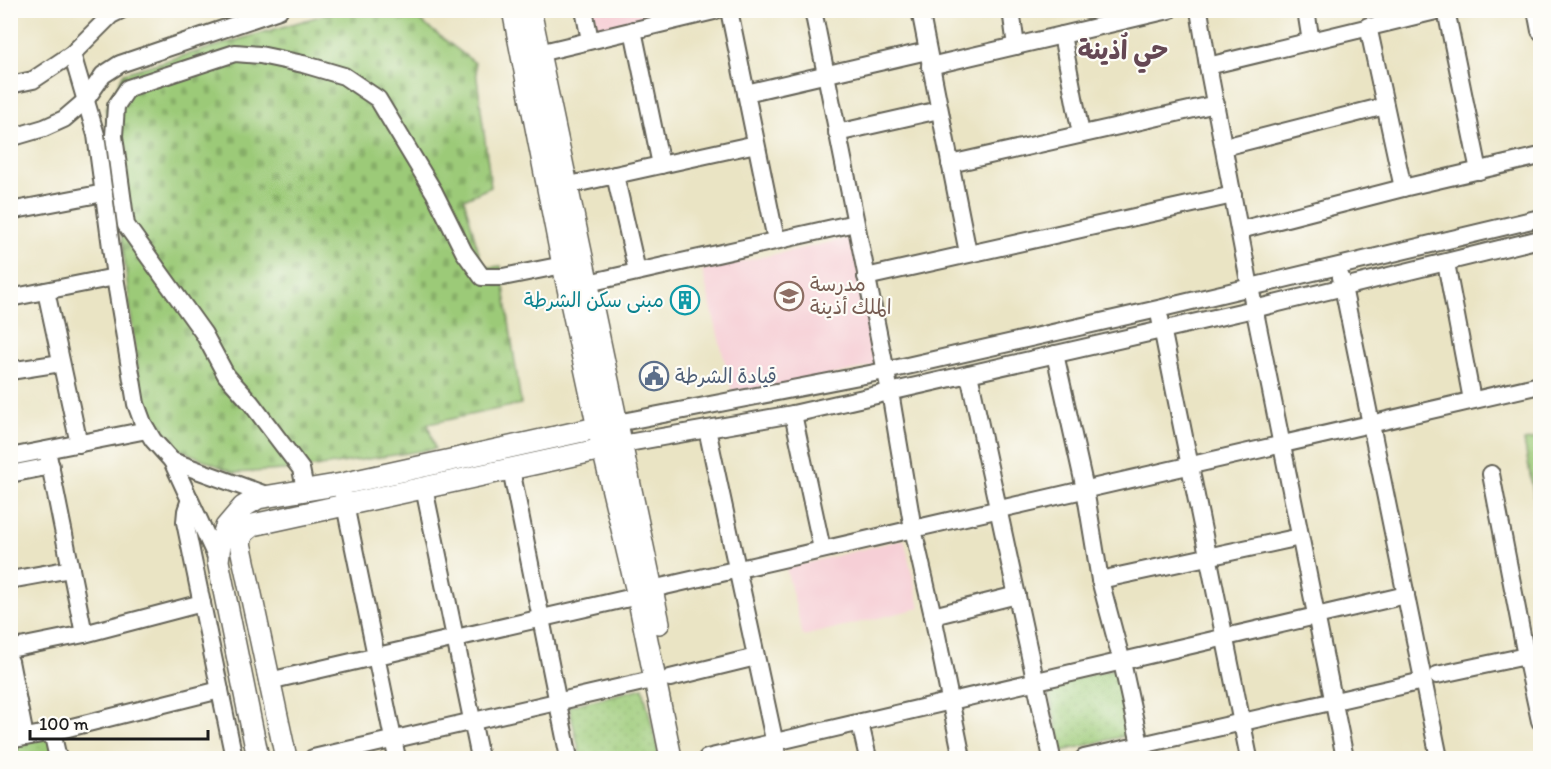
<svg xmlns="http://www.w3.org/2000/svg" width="1551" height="769" font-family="Itim,'Playpen Sans Arabic',sans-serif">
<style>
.built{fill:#f6cfd6}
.grass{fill:url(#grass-dots);stroke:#5c734a;stroke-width:1.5}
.cemetery{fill:url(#cemetery-stones);stroke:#5c734a;stroke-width:1.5}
.pitch{fill:#9cca78;stroke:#5c734a;stroke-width:1.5}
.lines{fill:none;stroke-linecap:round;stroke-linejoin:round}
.minor-casing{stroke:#646257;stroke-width:20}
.major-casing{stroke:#646257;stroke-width:24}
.minor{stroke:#fff;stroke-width:16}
.major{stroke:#fff;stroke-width:21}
.labels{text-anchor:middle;stroke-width:4.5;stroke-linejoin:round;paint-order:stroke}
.education-label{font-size:20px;fill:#785e54;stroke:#fdfcf7;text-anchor:start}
.culture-label{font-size:20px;fill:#0d838f;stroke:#fdfcf7;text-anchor:end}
.service-label{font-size:20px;fill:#4e5e75;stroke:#fdfcf7;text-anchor:start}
.district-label{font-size:26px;font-weight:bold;fill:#654854;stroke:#fdfcf7}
</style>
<defs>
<pattern id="grass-dots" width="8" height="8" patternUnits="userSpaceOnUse" patternTransform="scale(1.5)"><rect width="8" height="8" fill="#9cca78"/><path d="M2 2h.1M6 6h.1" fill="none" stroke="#86ad67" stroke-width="1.8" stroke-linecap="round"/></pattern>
<pattern id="cemetery-stones" width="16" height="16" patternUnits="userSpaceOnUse" patternTransform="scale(1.5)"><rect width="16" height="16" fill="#9cca78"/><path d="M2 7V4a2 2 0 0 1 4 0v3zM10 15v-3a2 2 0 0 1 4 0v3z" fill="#86ad67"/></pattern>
</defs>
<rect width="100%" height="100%" fill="#fdfcf7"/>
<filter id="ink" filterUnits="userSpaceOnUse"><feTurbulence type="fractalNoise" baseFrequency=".0167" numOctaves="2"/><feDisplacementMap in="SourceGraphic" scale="12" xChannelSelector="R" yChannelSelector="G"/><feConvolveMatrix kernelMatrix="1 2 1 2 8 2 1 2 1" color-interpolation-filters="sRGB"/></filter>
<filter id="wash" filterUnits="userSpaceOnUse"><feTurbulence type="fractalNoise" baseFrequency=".008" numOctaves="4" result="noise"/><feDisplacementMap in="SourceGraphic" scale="24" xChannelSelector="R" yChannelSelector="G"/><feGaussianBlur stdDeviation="1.35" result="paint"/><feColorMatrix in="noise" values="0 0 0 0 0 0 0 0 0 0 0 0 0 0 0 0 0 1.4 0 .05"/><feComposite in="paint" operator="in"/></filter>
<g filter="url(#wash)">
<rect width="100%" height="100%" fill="#eae4c4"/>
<!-- built -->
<g class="built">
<polygon points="593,10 689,11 598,31"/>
<polygon points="858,236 883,364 733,396 702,270"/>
<polygon points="904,539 920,608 803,636 786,568"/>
</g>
<!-- grass -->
<g class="grass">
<polygon points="1118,668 1133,734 1062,751 1047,685"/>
<polygon points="643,688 659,755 642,758 581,758 569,706"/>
<polygon points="52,732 58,758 11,758 11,740"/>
</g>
<!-- cemetery -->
<polygon class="cemetery" points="337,11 407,11 475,63 491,187 464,199 483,268 501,266 521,404 428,424 435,449 301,469 234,473 165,443 142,405 106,109 124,73"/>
<!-- pitch -->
<polygon class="pitch" points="1540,438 1540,529 1524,441"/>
</g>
<g filter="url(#ink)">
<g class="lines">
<!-- minor casing -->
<g class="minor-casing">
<g id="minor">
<polyline points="584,10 590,40"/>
<polyline points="729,10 776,240"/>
<polyline points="813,10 890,392 913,529 933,616 962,758"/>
<polyline points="920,10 968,253"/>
<polyline points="1011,10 1016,46"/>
<polyline points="1199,10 1208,66 1250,287 1345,758"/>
<polyline points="1306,10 1311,42"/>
<polyline points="1446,10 1479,171"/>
<polyline points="1536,10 1540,31"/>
<polyline points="1368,26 1403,188"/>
<polyline points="633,30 661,165"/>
<polyline points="1062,35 1081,134"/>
<polyline points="539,53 714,11"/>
<polyline points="72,54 96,135 115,277 136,404 143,423 153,440 172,461 218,561"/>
<polyline points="930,66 1169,10"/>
<polyline points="1208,66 1440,10"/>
<polyline points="10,85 33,80 72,54 111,15 121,10"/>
<polyline points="746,93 927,51"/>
<polyline points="837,133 939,110"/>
<polyline points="10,138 44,128 64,119 85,101 103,75 120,64 279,10"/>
<polyline points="1224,147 1385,106"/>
<polyline points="950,164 1216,104"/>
<polyline points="615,175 637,271"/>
<polyline points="556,188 756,144"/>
<polyline points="10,211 104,193"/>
<polyline points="1240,230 1403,188 1540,156"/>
<polyline points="1446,263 1472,400"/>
<polyline points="866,277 1233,195"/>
<polyline points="1341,277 1439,758"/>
<polyline points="588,283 855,223"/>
<polyline points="46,291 79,444"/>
<polyline points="10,298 115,277"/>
<polyline points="1160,318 1249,758"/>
<polyline points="1055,354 1085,489 1100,580 1122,662 1143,758"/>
<polyline points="10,371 61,363"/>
<polyline points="969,374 1052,758"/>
<polyline points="793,414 822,549"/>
<polyline points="617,423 885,371 1158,309 1540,218"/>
<polyline points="707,429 778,758"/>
<polyline points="622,444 793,414 1254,309 1540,239"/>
<polyline points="47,450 84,634"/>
<polyline points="10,457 147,430"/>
<polyline points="172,461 266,495"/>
<polyline points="511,469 569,758"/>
<polyline points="10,474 51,466"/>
<polyline points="1491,474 1526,656 1540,721"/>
<polyline points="424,488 480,758"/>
<polyline points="305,489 301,469 251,403 226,375 204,334 126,225 114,136 116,106 128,88 235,53 260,55 303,64 344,76 378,99 434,192 464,252 482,277 503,277 563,265"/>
<polyline points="343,495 397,758"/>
<polyline points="190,499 186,511 185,522 234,758"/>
<polyline points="10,580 71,569"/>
<polyline points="1100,580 1300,537"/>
<polyline points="652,589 1540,385"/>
<polyline points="933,616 1017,595"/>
<polyline points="10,649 84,634 202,603"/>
<polyline points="10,661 25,737"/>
<polyline points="1437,675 1526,656 1540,649"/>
<polyline points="670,678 756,657"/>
<polyline points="269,681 638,596"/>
<polyline points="860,723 868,758"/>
<polyline points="52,732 58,758"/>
<polyline points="10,740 52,732 220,690"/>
<polyline points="313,758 656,679"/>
<polyline points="707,758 1406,595"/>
<polyline points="1084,758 1423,681"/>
</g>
</g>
<!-- major casing -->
<g class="major-casing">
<g id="major">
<polyline points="513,10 563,265 598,428 638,596 671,758"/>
<polyline points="530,10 659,623"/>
<polyline points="258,758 218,561 220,544 226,527 243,507 258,498 342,484 610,425"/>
<polyline points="286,758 240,543 243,533 253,525 616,446"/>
</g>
</g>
<!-- minor -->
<use href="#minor" class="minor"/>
<!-- major -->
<use href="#major" class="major"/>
</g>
</g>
<!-- icons -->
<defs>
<g id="school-ring" transform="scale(1.5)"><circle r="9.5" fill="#fdfcf7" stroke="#8d6e63" stroke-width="1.5"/><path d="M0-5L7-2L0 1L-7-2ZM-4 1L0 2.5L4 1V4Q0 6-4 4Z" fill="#8d6e63"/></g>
<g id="building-ring" transform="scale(1.5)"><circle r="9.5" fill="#fdfcf7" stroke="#0f9aa8" stroke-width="1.5"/><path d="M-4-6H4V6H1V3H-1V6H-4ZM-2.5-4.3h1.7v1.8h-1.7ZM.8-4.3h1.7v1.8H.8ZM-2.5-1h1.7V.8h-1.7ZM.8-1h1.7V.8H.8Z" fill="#0f9aa8"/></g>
<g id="civic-ring" transform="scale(1.5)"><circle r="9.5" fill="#fdfcf7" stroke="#5c6f8a" stroke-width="1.5"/><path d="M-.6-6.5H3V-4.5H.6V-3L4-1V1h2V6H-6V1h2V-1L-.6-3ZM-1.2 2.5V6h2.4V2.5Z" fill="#5c6f8a"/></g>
</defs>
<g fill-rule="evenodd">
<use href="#school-ring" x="789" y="296"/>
<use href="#building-ring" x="685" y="300"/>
<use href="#civic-ring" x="654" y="376"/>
</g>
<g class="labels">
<!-- education labels -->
<g class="education-label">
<text x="810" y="291">مدرسة<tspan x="810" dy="23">الملك أذينة</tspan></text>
</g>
<!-- culture labels -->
<g class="culture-label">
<text x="664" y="307">مبنى سكن الشرطة</text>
</g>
<!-- service labels -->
<g class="service-label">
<text x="675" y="383">قيادة الشرطة</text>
</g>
<!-- district labels -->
<g class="district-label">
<text x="1123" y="59">حي اُذينة</text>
</g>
</g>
<!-- margin -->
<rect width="1551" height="769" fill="none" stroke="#fdfcf7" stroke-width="36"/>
<!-- scale -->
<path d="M30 730v9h178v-9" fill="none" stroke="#1c1c1c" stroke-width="3"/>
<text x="39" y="730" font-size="18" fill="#1c1c1c" stroke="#fdfcf7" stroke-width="4.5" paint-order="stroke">100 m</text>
</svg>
